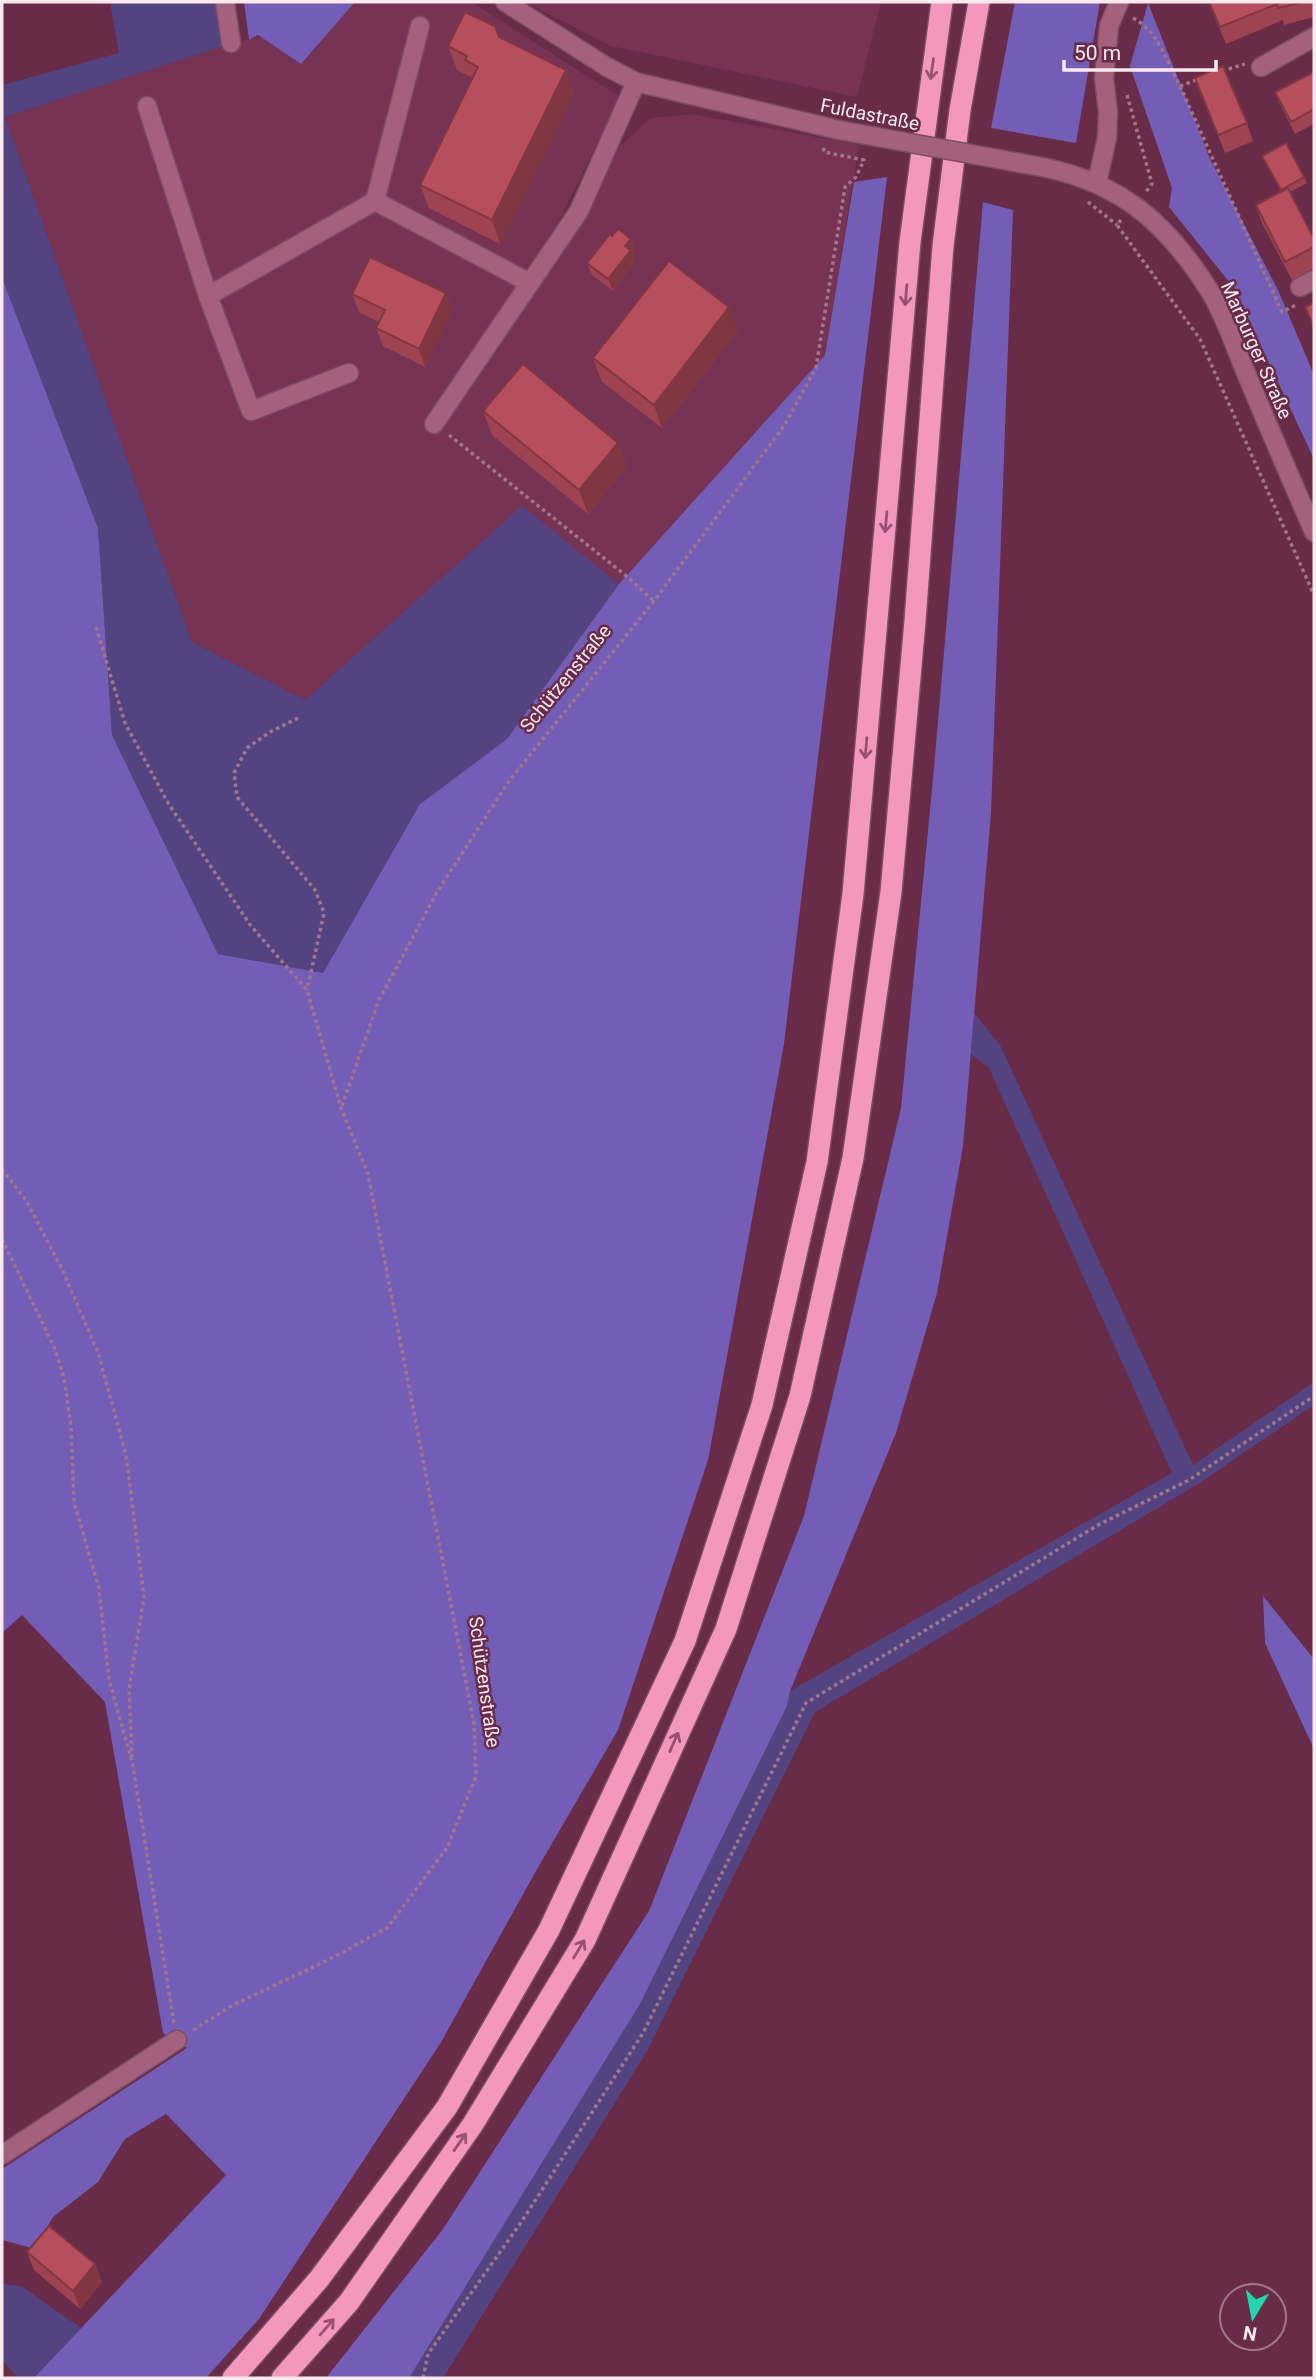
<svg xmlns="http://www.w3.org/2000/svg" width="1316" height="2380" font-family="Roboto,sans-serif">
<style>
.built{fill:#773353}
.green{fill:#534481}
.forest{fill:#745db7}
.lines{fill:none;stroke-linecap:round;stroke-linejoin:round}
.minor-casing{stroke:#7c4c64;stroke-width:21}
.highway-casing{stroke:#7c4c64;stroke-width:24}
.path{stroke:#a1768a;stroke-width:3.5;stroke-dasharray:3.5 3.5;stroke-linecap:butt}
.minor{stroke:#a4617e;stroke-width:18}
.highway{stroke:#f497bf;stroke-width:21}
.minor-bridge-casing{stroke:#7c4c64;stroke-width:21;stroke-linecap:butt}
.minor-bridge{stroke:#a4617e;stroke-width:18}
.wall{fill:#9d4351}
.shaded-wall{fill:#803742}
.building{fill:#b74e5e;stroke:#803742;stroke-width:2}
.oneway{stroke:#995172}
.labels{text-anchor:middle;stroke-width:5;stroke-linejoin:round;paint-order:stroke}
.street-label{font-size:19px;fill:#faeaf0;stroke:#682b48}
</style>
<rect width="100%" height="100%" fill="#682b48"/>
<!-- built -->
<g class="built">
<polygon points="355,2 471,2 620,97 560,219 528,268 621,145 651,118 692,114 859,145 825,355 619,584 522,507 305,700 192,642 5,117 231,43 261,37 301,64"/>
<polygon points="525,2 881,2 857,97 611,46"/>
</g>
<!-- green -->
<g class="green">
<polygon points="110,2 215,2 223,46 5,117 192,642 305,700 522,506 619,584 507,739 420,804 323,973 218,954 112,735 98,528 2,278 2,85 119,53"/>
<polygon points="974,1013 1000,1045 1193,1465 1314,1382 1314,1405 1198,1484 815,1712 646,2053 443,2378 409,2378 640,2004 787,1706 790,1691 1172,1473 989,1068 971,1054"/>
<polygon points="2,2284 21,2286 81,2328 34,2378 18,2378 2,2360"/>
</g>
<!-- forest -->
<g class="forest">
<polygon points="244,2 355,2 301,64 258,35 249,40"/>
<polygon points="1015,2 1100,2 1076,143 991,128"/>
<polygon points="1148,3 1210,159 1278,290 1314,375 1314,459 1234,288 1169,207 1172,188 1130,66"/>
<polygon points="887,177 784,1044 708,1460 618,1730 536,1871 440,2044 259,2319 206,2378 34,2378 226,2175 166,2114 125,2139 98,2182 53,2217 35,2249 2,2240 2,2169 187,2048 163,2033 105,1702 22,1615 2,1633 2,278 98,528 112,735 218,954 323,973 420,804 507,739 619,584 825,355 854,182"/>
<polygon points="983,202 1013,210 991,813 963,1146 937,1293 896,1433 790,1691 787,1706 640,2004 409,2378 326,2378 443,2229 649,1911 804,1516 901,1108 933,779"/>
<polygon points="1263,1596 1314,1659 1314,1749 1265,1643"/>
</g>
<g class="lines">
<!-- minor casing -->
<g class="minor-casing">
<g id="minor">
<polyline points="225,2 231,43"/>
<polyline points="505,2 607,67 636,82 839,130"/>
<polyline points="420,26 375,201 530,283"/>
<polyline points="1261,67 1314,37"/>
<polyline points="147,106 208,296 375,201"/>
<path d="M1042 167C1122 183 1168 224 1211 293 1226 318 1237 353 1249 380 1270 431 1292 481 1314 532"/>
<polyline points="1097,182 1107,138 1108,112 1104,78 1109,26 1119,2"/>
<polyline points="1300,287 1314,280"/>
<polyline points="208,296 251,411 349,373"/>
<polyline points="434,424 579,211 636,82"/>
<polyline points="2,2155 177,2040"/>
</g>
</g>
<!-- highway casing -->
<g class="highway-casing">
<g id="highway">
<polyline points="233,2378 319,2279 447,2107 549,1930 685,1641 762,1405 817,1162 853,894 910,242 942,2"/>
<polyline points="282,2378 349,2302 473,2124 585,1940 726,1629 800,1396 853,1158 891,892 915,621 943,246 960,110 979,2"/>
</g>
</g>
<!-- path -->
<g class="path">
<path d="M1133 18C1158 31 1167 62 1180 86L1199 79"/>
<polyline points="1222,71 1245,64"/>
<polyline points="1180,86 1282,312 1296,305"/>
<polyline points="1127,95 1152,184 1145,193"/>
<polyline points="1088,202 1117,225"/>
<polyline points="1121,220 1117,225 1200,339 1314,595"/>
<polyline points="449,435 624,574 654,601"/>
<polyline points="96,627 125,723 168,803 251,926 307,990 341,1108 368,1174 474,1724 476,1776 447,1848 387,1928 328,1960 233,2005 193,2030"/>
<polyline points="298,718 270,732 247,748 234,773 237,797 315,890 324,913 307,990"/>
<polyline points="342,1106 378,1002 437,892 509,781 654,601 784,426 816,368 845,187 856,177 864,160 824,152 823,145"/>
<polyline points="2,1169 27,1202 61,1267 98,1352 126,1455 144,1597 129,1689 132,1757"/>
<polyline points="2,1239 55,1349 64,1378 71,1426 74,1502 99,1589 109,1679 133,1766 174,2024"/>
<polyline points="423,2378 428,2354 522,2221 643,2033 806,1703 1098,1525 1189,1480 1314,1396"/>
</g>
<!-- minor -->
<use href="#minor" class="minor"/>
<!-- highway -->
<use href="#highway" class="highway"/>
<!-- minor-bridge casing -->
<g class="minor-bridge-casing">
<polyline id="minor-bridge" points="839,130 1042,167"/>
</g>
<!-- minor-bridge -->
<use href="#minor-bridge" class="minor-bridge"/>
</g>
<!-- wall -->
<g class="wall">
<polygon points="1208,2 1313,2 1314,9 1314,17 1284,25 1283,20 1226,44"/>
<polygon points="499,37 566,70 574,93 500,244 429,208 420,185 472,79 471,77 457,70 448,46"/>
<polygon points="1314,72 1314,124 1295,134 1280,104 1275,92"/>
<polygon points="1195,78 1247,123 1253,141 1225,153"/>
<polygon points="1262,156 1304,177 1307,183 1290,192 1314,239 1314,268 1292,280 1262,223 1256,205 1281,192"/>
<polygon points="612,236 631,239 635,251 632,255 635,262 613,291 592,275 587,263"/>
<polygon points="446,293 452,311 425,367 383,346 376,328 379,322 359,312 352,294"/>
<polygon points="738,331 662,428 602,382 593,358"/>
<polygon points="483,411 618,443 627,467 588,514 492,435"/>
<polygon points="27,2252 95,2264 102,2282 80,2309 34,2270"/>
</g>
<!-- shaded-wall -->
<g class="shaded-wall">
<polygon points="566,70 574,93 500,244 492,220"/>
<polygon points="631,239 635,251 632,255 635,262 613,291 608,279 625,246"/>
<polygon points="446,293 452,311 425,367 419,349"/>
<polygon points="729,307 738,331 662,428 654,405"/>
<polygon points="618,443 627,467 588,514 579,490"/>
<polygon points="95,2264 102,2282 80,2309 73,2291"/>
</g>
<!-- building -->
<g class="building">
<polygon points="1209,2 1304,2 1278,8 1277,4 1220,27"/>
<polygon points="465,12 495,26 499,37 566,70 492,220 420,185 478,67 465,60 467,56 448,46"/>
<polygon points="1223,66 1247,123 1218,135 1195,78"/>
<polygon points="1314,72 1314,109 1291,122 1275,92"/>
<polygon points="1286,143 1304,177 1281,190 1262,156"/>
<polygon points="1288,188 1314,239 1314,247 1285,262 1256,205"/>
<polygon points="618,229 631,239 625,246 631,250 608,279 587,263 610,234 612,236"/>
<polygon points="370,257 446,293 419,349 376,328 385,310 352,294"/>
<polygon points="669,261 729,307 654,405 593,358"/>
<polygon points="1314,303 1314,327 1305,307"/>
<polygon points="523,364 618,443 579,490 483,411"/>
<polygon points="49,2226 95,2264 73,2291 27,2252"/>
</g>
<!-- one-way arrows -->
<defs><path id="oneway-shaft" d="M-6 0H5M1.5-3L5.5 0L1.5 3" fill="none" stroke-width="1.6" stroke-linecap="round" stroke-linejoin="round" transform="scale(1.75)"/></defs>
<g class="oneway">
<use href="#oneway-shaft" transform="translate(932 69) rotate(98)"/>
<use href="#oneway-shaft" transform="translate(906 295) rotate(95)"/>
<use href="#oneway-shaft" transform="translate(886 522) rotate(95)"/>
<use href="#oneway-shaft" transform="translate(866 748) rotate(95)"/>
<use href="#oneway-shaft" transform="translate(674 1742) rotate(-66)"/>
<use href="#oneway-shaft" transform="translate(579 1949) rotate(-59)"/>
<use href="#oneway-shaft" transform="translate(460 2142) rotate(-55)"/>
<use href="#oneway-shaft" transform="translate(327 2327) rotate(-49)"/>
</g>
<g class="labels">
<!-- street labels -->
<g class="street-label">
<text transform="translate(870 114) rotate(11)" y="7">Fuldastraße</text>
<text transform="translate(1257 350) rotate(66)" y="7">Marburger Straße</text>
<text transform="translate(565 678) rotate(-51)" y="7">Schützenstraße</text>
<text transform="translate(485 1682) rotate(82)" y="7">Schützenstraße</text>
</g>
</g>
<!-- border -->
<rect width="1316" height="2380" fill="none" stroke="#faeaf0" stroke-width="7"/>
<!-- north arrow -->
<g transform="translate(1253 2317) rotate(190)"><circle r="33" fill="#682b48" stroke="#a2778b" stroke-width="2"/>
<path d="M0-5L12 26L0 18L-12 26Z" fill="#24d5af"/>
<text y="-10" font-size="19" font-weight="bold" text-anchor="middle" fill="#faeaf0">N</text>
</g>
<!-- scale -->
<path d="M1064 60v10h152v-10" fill="none" stroke="#faeaf0" stroke-width="3.5"/>
<text x="1074" y="60" font-size="21" fill="#faeaf0" stroke="#682b48" stroke-width="5" paint-order="stroke">50 m</text>
</svg>
